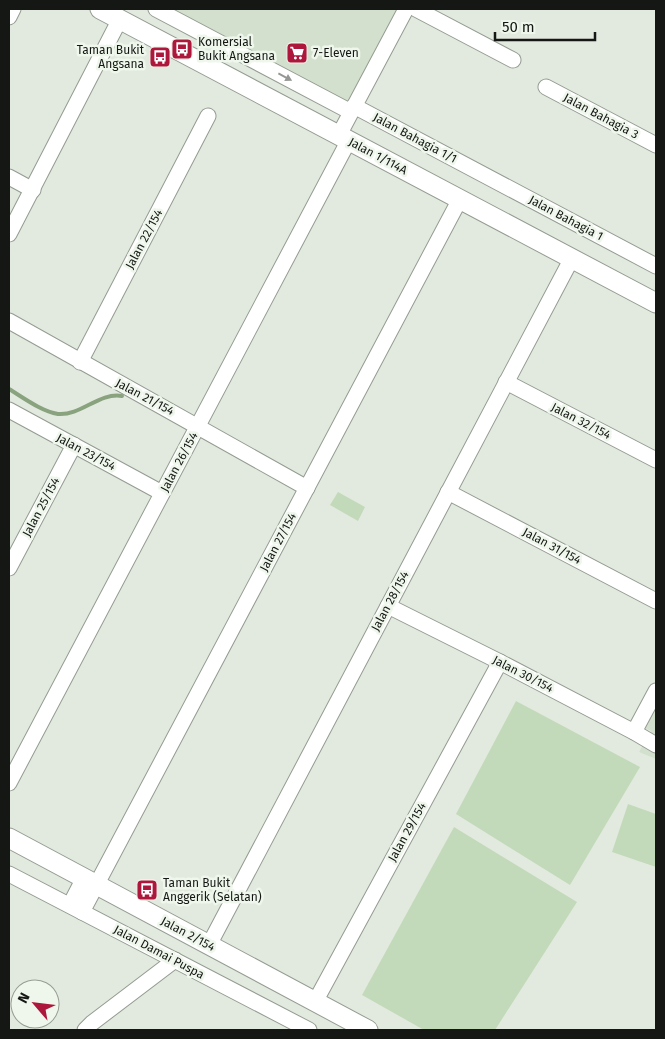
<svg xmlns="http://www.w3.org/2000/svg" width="665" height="1039" font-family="'Fira Sans',sans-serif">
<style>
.built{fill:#d3e0ce}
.green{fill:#c3daba}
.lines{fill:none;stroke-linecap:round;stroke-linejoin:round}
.stream{stroke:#89a37f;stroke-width:4}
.minor-casing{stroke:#949c91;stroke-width:17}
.tertiary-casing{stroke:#949c91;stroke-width:21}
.minor{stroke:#fff;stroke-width:15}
.tertiary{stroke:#fff;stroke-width:19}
.oneway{fill:#959795}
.labels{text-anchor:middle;stroke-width:5;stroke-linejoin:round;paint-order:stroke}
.poi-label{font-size:12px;fill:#141713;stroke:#eff7ec;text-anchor:start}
.street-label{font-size:12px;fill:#141713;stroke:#eff7ec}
</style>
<rect width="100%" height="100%" fill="#e2eadf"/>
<!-- built -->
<g class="built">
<polygon points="167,9 400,9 350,106"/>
<polygon points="656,702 656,759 639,752 651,731 643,727"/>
</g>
<!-- green -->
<g class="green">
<polygon points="338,492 365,507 358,521 330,505"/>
<polygon points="516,701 640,767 570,885 456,814"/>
<polygon points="628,804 656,814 656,867 612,852"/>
<polygon points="454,827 577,902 495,1030 424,1030 362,995"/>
</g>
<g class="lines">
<!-- stream -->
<path class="stream" d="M9 389C24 398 41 411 58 414 81 416 99 392 122 396"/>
<!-- minor casing -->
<g class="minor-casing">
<g id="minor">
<polyline points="156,9 351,112"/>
<polyline points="416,9 513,60"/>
<polyline points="9,17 13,9"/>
<polyline points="546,87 656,145"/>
<polyline points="354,106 656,266"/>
<polyline points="339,135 406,9"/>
<polyline points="9,177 33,190"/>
<polyline points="9,234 120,19"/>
<polyline points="9,321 307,488"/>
<polyline points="80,362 208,116"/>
<polyline points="506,382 656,460"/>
<polyline points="9,410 162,493"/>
<polyline points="448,492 656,601"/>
<polyline points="9,568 74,445"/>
<polyline points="388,606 500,662 634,732 656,745"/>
<polyline points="634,732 656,691"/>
<polyline points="9,783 349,140"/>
<polyline points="9,874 309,1030"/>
<polyline points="70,905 84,878"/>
<polyline points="82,912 460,199"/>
<polyline points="209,945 572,258"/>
<polyline points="315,1002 500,662"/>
<polyline points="85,1030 92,1023 175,960"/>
</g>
</g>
<!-- tertiary casing -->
<g class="tertiary-casing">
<g id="tertiary">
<polyline points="100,9 656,303"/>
<polyline points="9,838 368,1030"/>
</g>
</g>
<!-- minor -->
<use href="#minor" class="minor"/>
<!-- tertiary -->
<use href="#tertiary" class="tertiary"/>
</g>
<!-- one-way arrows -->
<defs><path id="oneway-solid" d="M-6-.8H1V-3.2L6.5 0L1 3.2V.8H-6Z" transform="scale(1.25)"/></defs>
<use class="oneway" href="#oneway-solid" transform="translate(285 77) rotate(28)"/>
<!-- icons -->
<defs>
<g id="bus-square" transform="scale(1.125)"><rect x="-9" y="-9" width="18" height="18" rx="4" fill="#ac173b" stroke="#eff7ec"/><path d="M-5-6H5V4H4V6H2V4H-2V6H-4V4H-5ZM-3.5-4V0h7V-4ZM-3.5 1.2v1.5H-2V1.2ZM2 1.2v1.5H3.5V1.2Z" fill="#fff"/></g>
<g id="supermarket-square" transform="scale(1.125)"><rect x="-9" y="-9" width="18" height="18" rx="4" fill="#ac173b" stroke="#eff7ec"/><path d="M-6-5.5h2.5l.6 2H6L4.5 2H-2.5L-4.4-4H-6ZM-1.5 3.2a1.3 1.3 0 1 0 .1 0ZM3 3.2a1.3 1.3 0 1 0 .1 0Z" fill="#fff"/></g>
</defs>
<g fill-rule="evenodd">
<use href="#bus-square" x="182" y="49"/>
<use href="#supermarket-square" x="297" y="53"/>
<use href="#bus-square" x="160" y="57"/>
<use href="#bus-square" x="147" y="890"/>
</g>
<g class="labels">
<!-- poi labels -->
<g class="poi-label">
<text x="198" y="46">Komersial<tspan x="198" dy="14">Bukit Angsana</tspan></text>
<text x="144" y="54" text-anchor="end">Taman Bukit<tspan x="144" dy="14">Angsana</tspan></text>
<text x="313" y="57">7-Eleven</text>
<text x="163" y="887">Taman Bukit<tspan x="163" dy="14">Anggerik (Selatan)</tspan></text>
</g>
<!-- street labels -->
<g class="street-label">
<text transform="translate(601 116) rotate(28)" y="4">Jalan Bahagia 3</text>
<text transform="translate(415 138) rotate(28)" y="4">Jalan Bahagia 1/1</text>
<text transform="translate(378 156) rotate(28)" y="4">Jalan 1/114A</text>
<text transform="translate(566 218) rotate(28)" y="4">Jalan Bahagia 1</text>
<text transform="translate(144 239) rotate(-62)" y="4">Jalan 22/154</text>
<text transform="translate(145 397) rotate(28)" y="4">Jalan 21/154</text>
<text transform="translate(581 421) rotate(27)" y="4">Jalan 32/154</text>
<text transform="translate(86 452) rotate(28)" y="4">Jalan 23/154</text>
<text transform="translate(179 462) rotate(-62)" y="4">Jalan 26/154</text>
<text transform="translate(41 507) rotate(-62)" y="4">Jalan 25/154</text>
<text transform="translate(278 542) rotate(-62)" y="4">Jalan 27/154</text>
<text transform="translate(552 546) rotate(28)" y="4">Jalan 31/154</text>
<text transform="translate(390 601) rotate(-62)" y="4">Jalan 28/154</text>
<text transform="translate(523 674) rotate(27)" y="4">Jalan 30/154</text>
<text transform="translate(407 832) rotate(-61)" y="4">Jalan 29/154</text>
<text transform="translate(188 934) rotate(28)" y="4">Jalan 2/154</text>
<text transform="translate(159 952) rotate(28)" y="4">Jalan Damai Puspa</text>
</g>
</g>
<!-- border -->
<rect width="665" height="1039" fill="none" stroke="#141713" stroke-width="20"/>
<!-- north arrow -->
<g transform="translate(35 1004) rotate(298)"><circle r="24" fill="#eff7ec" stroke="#979d95"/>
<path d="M0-4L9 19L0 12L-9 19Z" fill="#ac173b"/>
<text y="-8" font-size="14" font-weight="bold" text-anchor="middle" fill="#141713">N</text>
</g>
<!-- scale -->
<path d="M495 32v8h100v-8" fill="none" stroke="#141713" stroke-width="2.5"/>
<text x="502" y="32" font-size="15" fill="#141713" stroke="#eff7ec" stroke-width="4" paint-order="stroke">50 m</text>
</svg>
